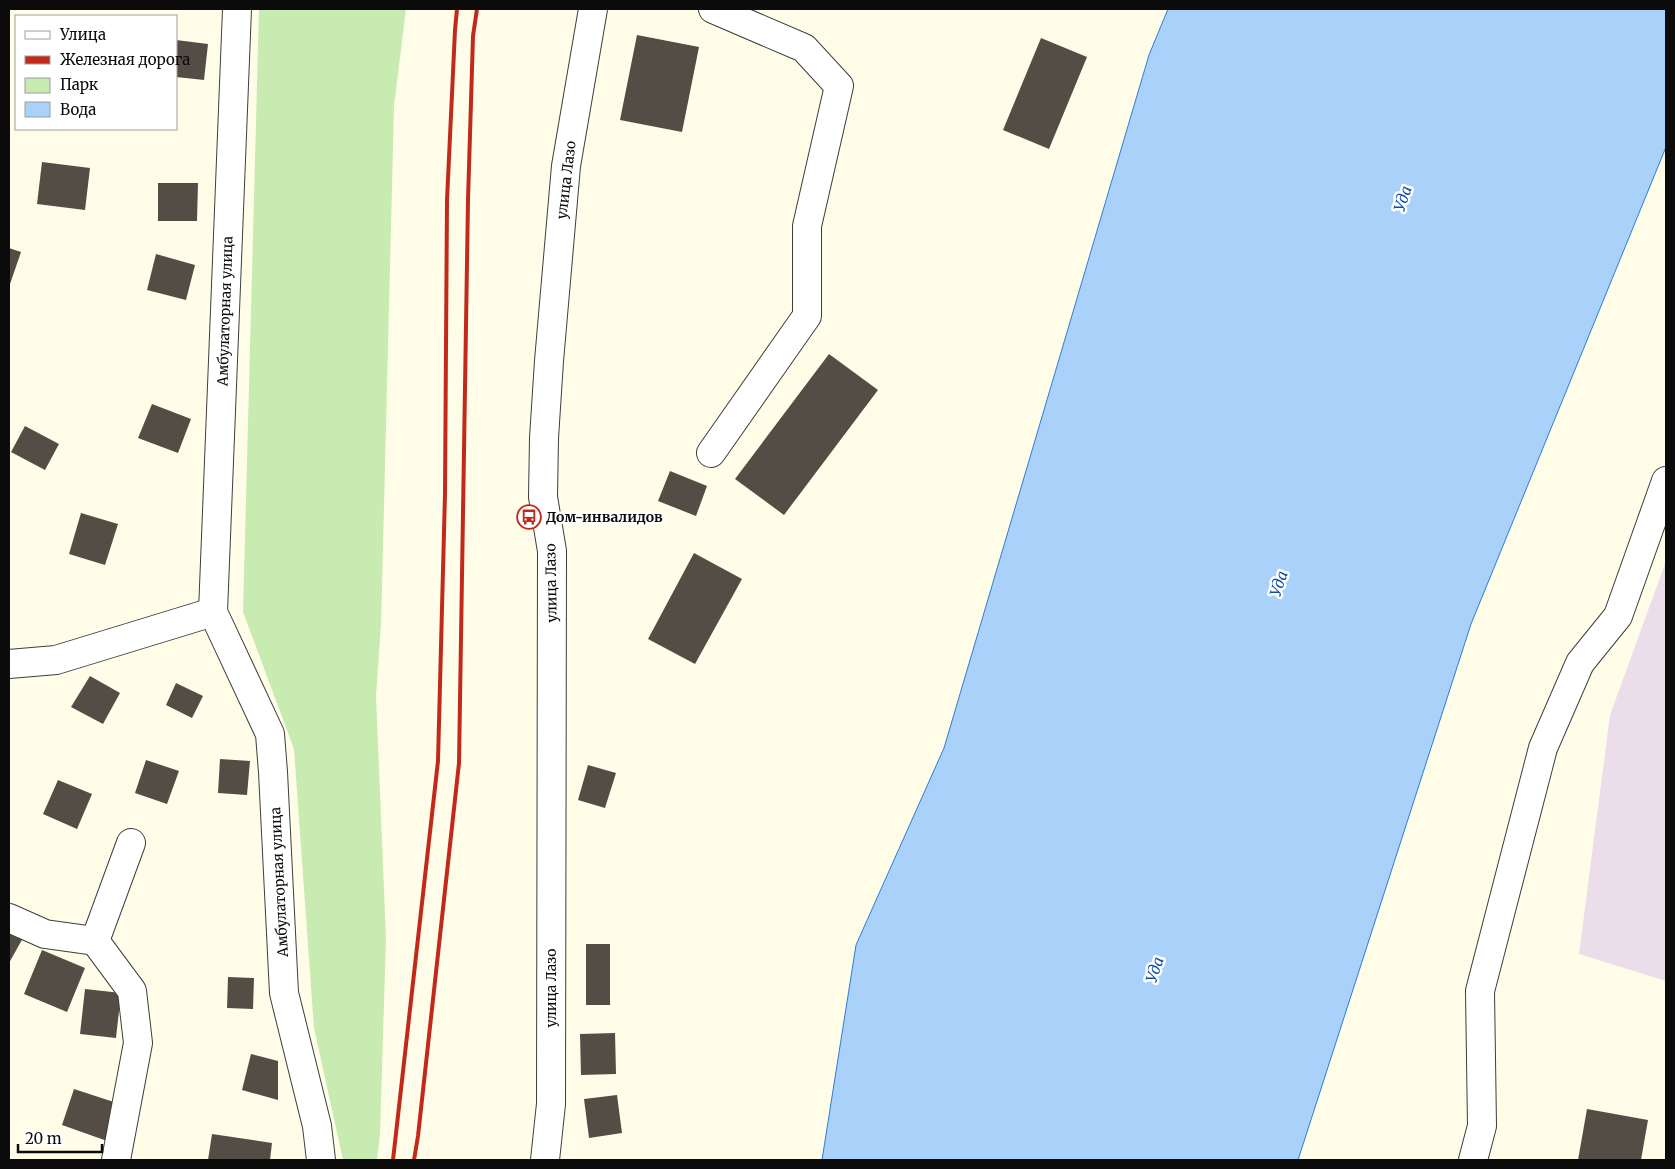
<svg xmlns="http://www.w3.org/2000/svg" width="1675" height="1169" font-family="Merriweather,serif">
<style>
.industrial{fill:#ebdeea}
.green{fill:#c7ebb0}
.water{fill:#a9d1fa;stroke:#2c7cd5}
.building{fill:#544d46}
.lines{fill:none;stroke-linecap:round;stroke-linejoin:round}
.minor-casing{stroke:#3e3e3e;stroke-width:30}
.minor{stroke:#fff;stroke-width:28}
.rail{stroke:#c2291b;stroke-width:4}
.labels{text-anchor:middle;stroke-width:5;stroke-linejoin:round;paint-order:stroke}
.street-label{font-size:14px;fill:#0b0b0b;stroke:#fff}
.poi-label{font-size:14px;font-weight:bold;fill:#0b0b0b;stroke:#fff;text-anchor:start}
.water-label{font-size:15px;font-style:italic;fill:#0e4ea2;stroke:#fff}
</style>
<rect width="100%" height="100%" fill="#fffde8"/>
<!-- industrial -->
<polygon class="industrial" points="1666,561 1666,981 1579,954 1610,715"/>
<!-- green -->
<polygon class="green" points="259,9 406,9 394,106 381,625 376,696 386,938 380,1134 377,1160 343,1160 314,1028 294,749 243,612"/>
<!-- water -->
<polygon class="water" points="1168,9 1666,9 1666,147 1471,624 1298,1160 822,1160 856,945 944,748 1149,55"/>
<!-- building -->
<g class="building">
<polygon points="637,35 699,47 682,132 620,120"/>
<polygon points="1041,38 1087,57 1049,149 1003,130"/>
<polygon points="176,40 208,44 204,80 176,77"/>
<polygon points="42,162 90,168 85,210 37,204"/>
<polygon points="158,183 198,183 197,221 158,221"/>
<polygon points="9,248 21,252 9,287"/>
<polygon points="156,254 195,265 186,300 147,290"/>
<polygon points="829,354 878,390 784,515 735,479"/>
<polygon points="152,404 191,419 178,453 138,438"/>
<polygon points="25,426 59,444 45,470 11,452"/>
<polygon points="670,471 707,486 696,516 658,501"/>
<polygon points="81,513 118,524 105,565 69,554"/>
<polygon points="694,553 742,579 695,664 648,639"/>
<polygon points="90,676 120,693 103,724 71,707"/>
<polygon points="176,683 203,696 192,718 166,705"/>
<polygon points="220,759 250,761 247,795 218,793"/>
<polygon points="146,760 179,771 167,804 135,793"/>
<polygon points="588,765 616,773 605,808 578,800"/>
<polygon points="58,780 92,794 77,829 43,814"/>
<polygon points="9,930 23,938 9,963"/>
<rect x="586" y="944" width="24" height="61"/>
<polygon points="42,950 85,968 67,1012 24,994"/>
<polygon points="228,977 254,978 253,1009 227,1008"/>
<polygon points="85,989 121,993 116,1038 80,1034"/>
<polygon points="615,1033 616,1074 581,1075 580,1034"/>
<polygon points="251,1054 278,1061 278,1100 242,1090"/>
<polygon points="74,1089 123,1105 110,1142 62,1125"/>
<polygon points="617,1095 622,1133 589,1138 584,1099"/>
<polygon points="1587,1109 1648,1120 1641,1160 1578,1160"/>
<polygon points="212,1134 272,1143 270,1160 208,1160"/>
</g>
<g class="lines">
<!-- minor casing -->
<g class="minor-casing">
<g id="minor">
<polyline points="237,9 213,612 270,734 273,772 284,993 317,1126 321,1160"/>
<polyline points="711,453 807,316 807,226 839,86 804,48 713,9"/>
<polyline points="9,664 56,660 213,612"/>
<polyline points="9,918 45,934 95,941 132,991 138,1043 116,1160"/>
<polyline points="95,941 131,843"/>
<polyline points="545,1160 551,1104 552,551 543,497 544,438 549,361 566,166 593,9"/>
<polyline points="1473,1160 1482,1126 1480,991 1543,748 1580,663 1618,616 1666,481"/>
</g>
</g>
<!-- minor -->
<use href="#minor" class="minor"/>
<!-- rail -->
<g class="rail">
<polyline points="393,1160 438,761 445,494 447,200 455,30 457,9"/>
<polyline points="414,1160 418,1136 459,763 468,200 473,36 477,9"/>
</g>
</g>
<!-- icons -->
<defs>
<g id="bus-ring" transform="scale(1.25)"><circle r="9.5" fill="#fff" stroke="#c2291b" stroke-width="1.5"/><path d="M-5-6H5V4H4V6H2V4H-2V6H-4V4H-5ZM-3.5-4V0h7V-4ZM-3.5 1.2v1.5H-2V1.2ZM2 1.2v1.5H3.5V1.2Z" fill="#c2291b"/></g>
</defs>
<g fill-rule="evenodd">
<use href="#bus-ring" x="529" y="517"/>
</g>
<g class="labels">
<!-- street labels -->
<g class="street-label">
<text transform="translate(566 180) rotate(-83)" y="5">улица Лазо</text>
<text transform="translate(225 311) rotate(-88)" y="5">Амбулаторная улица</text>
<text transform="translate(551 583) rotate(-91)" y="5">улица Лазо</text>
<text transform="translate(279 882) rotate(-93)" y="5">Амбулаторная улица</text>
<text transform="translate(551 988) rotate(-90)" y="5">улица Лазо</text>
</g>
<!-- poi labels -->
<g class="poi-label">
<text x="546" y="522">Дом-инвалидов</text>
</g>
<!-- water labels -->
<g class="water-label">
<text transform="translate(1403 199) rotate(-72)" y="5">Уда</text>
<text transform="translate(1279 584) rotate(-72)" y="5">Уда</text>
<text transform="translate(1155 970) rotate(-72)" y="5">Уда</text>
</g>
</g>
<!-- border -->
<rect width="1675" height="1169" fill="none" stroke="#0b0b0b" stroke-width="20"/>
<!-- legend -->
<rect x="15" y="15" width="162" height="115" fill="#ffffff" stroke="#9d9d9d"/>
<rect x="25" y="31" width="25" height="8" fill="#ffffff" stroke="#9d9d9d"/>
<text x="60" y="40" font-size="15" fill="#0b0b0b">Улица</text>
<rect x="25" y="56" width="25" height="8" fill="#c2291b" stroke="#9d9d9d"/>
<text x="60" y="65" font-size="15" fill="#0b0b0b">Железная дорога</text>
<rect x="25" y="78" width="25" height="15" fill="#c7ebb0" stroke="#9d9d9d"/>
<text x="60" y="90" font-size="15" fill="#0b0b0b">Парк</text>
<rect x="25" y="102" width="25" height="15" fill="#a9d1fa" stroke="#9d9d9d"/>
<text x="60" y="115" font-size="15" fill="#0b0b0b">Вода</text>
<!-- scale -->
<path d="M18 1144v8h84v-8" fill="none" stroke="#0b0b0b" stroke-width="2.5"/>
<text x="25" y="1144" font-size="15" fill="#0b0b0b" stroke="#ffffff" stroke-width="4" paint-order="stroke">20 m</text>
</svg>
